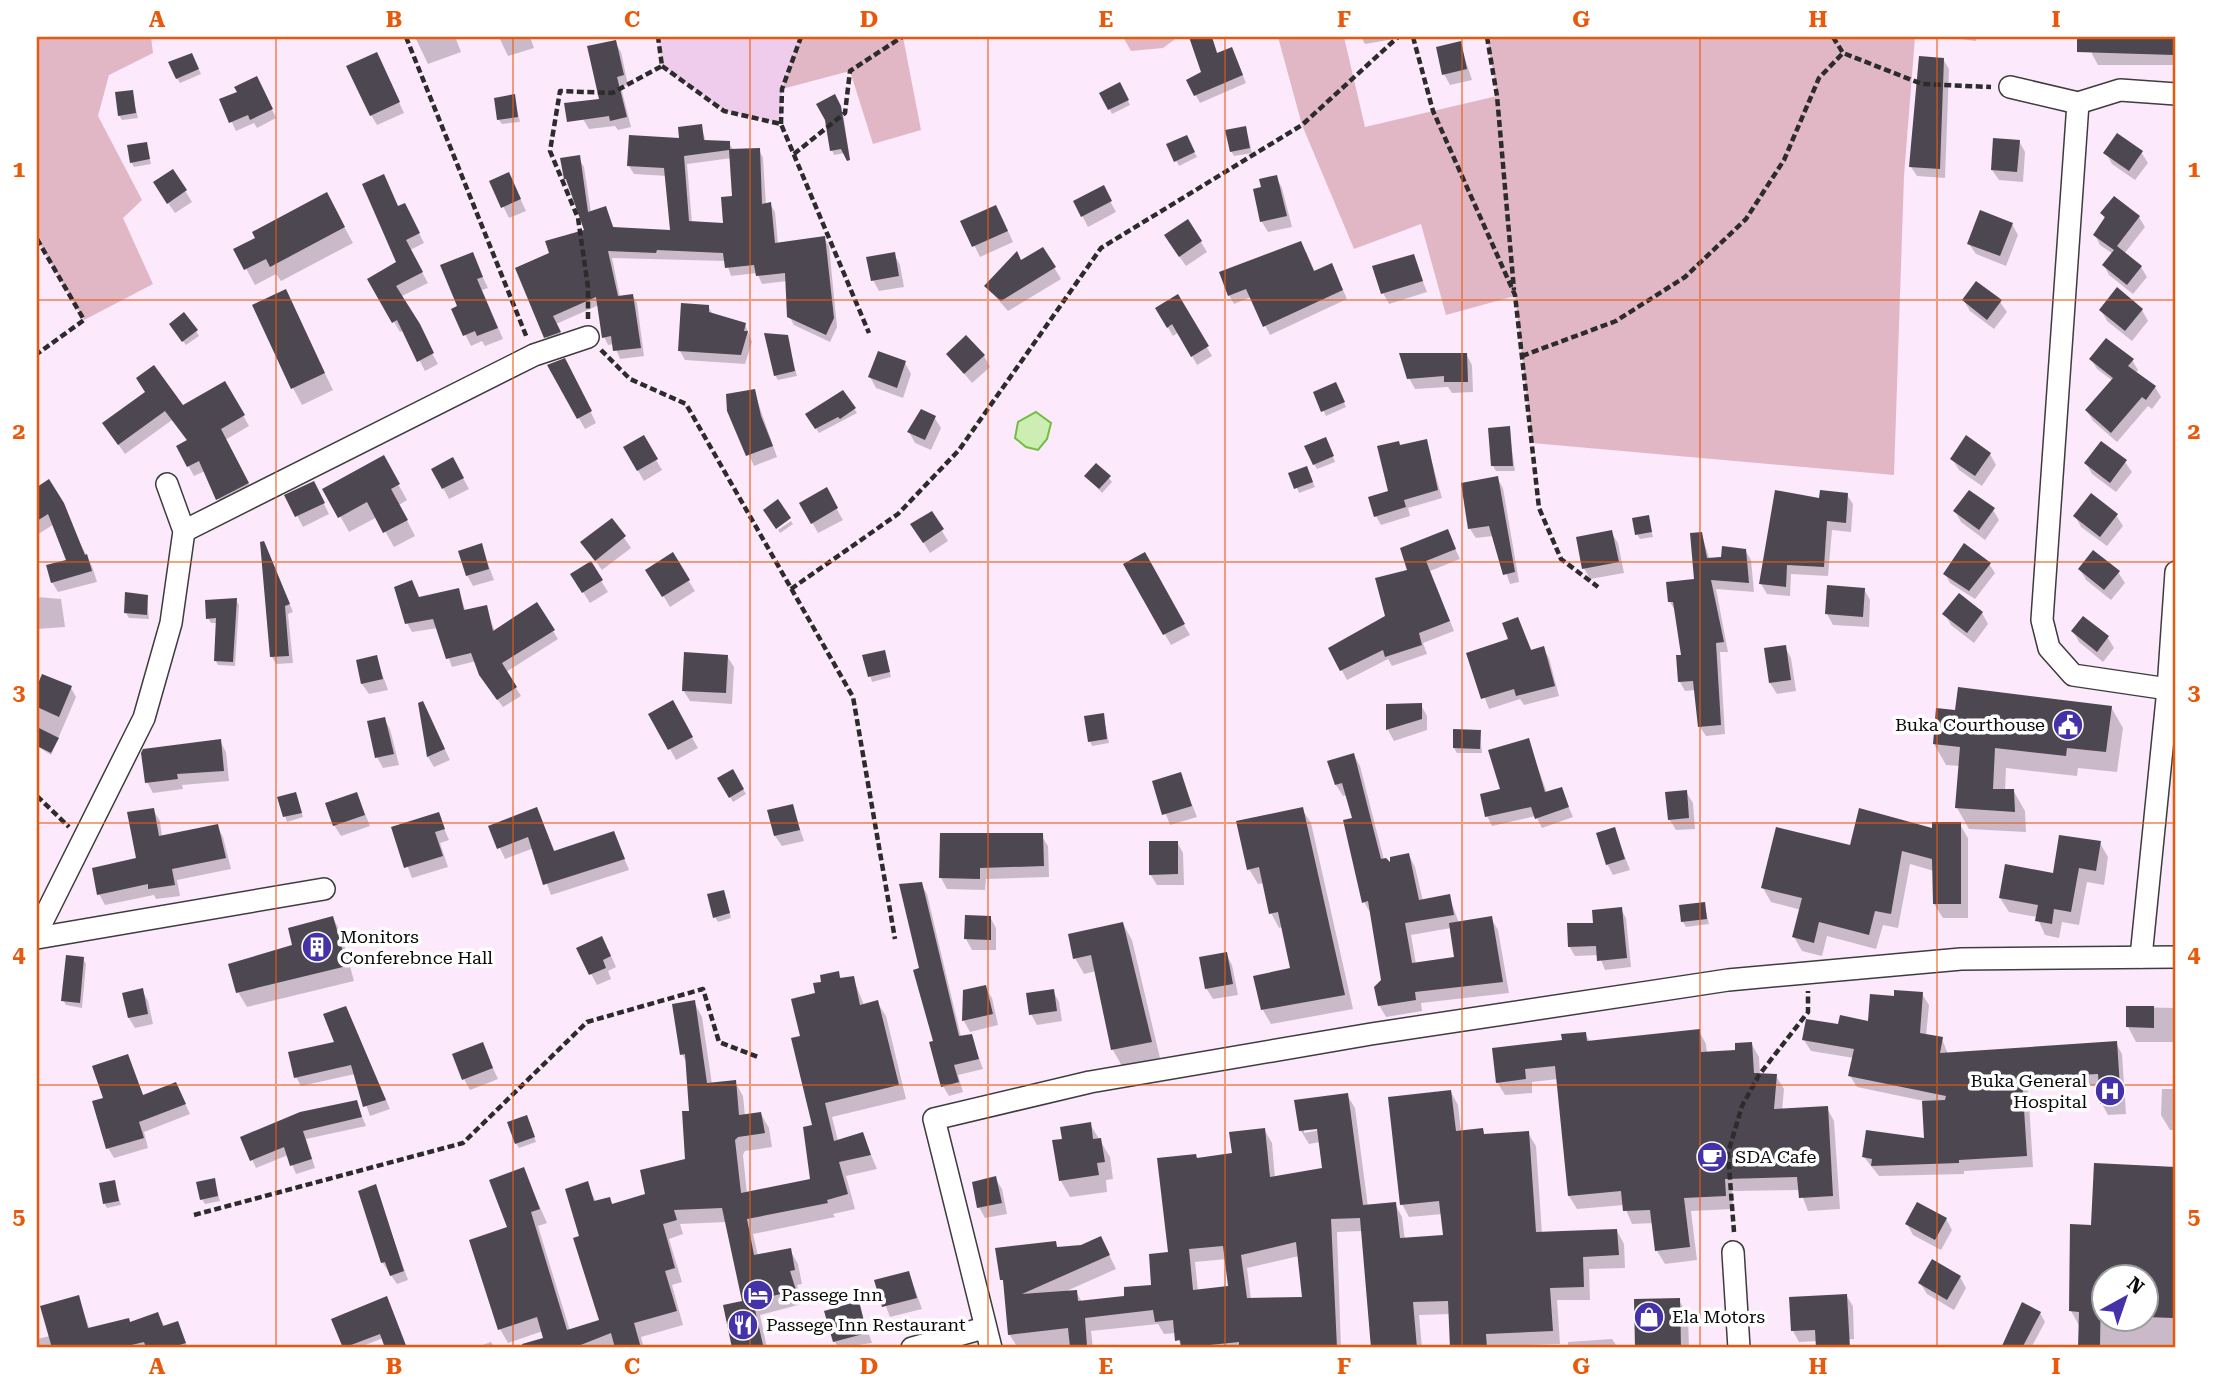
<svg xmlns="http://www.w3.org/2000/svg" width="2213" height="1385" font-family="'Roboto Serif',serif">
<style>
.farmland{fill:#efcceb}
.green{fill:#e2b7c5}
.water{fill:#cceeb3;stroke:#73bd42;stroke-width:2}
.shadow{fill:#0003;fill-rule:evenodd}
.building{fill:#4d4751;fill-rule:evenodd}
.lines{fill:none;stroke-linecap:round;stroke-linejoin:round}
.street-casing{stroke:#3d3d3d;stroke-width:24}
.path{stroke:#2c2c2c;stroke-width:4.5;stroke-dasharray:7 3.5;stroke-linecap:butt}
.street{stroke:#fff;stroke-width:21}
.grid{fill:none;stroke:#e8590c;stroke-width:2;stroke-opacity:0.55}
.labels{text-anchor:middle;stroke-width:7;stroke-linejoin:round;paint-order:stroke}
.poi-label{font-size:18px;fill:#0a0a0a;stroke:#fff;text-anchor:start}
.neatline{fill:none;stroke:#e8590c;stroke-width:2.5}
.grid-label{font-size:23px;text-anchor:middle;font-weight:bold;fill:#e8590c}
</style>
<rect width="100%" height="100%" fill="#fde9fc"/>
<!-- farmland -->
<polygon class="farmland" points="658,37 801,37 782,88 781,124 724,111 662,66"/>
<!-- green -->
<g class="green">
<polygon points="37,37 151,37 153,53 109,75 98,116 142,200 123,218 153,284 84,320 37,239"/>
<polygon points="801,37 903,37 921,130 873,144 850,71 782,89"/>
<polygon points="1123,37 1178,37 1163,48 1131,51"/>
<polygon points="1278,37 1344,37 1365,127 1497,96 1487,37 1915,37 1904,176 1894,475 1532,443 1515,296 1446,315 1421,224 1354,249 1302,125"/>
</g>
<!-- water -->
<polygon class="water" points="1036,412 1051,423 1047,439 1038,450 1026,447 1015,438 1018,422"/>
<!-- shadow -->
<g class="shadow">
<polygon points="415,37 463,37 456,39 461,52 428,64"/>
<polygon points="499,37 530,37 534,48 508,56"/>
<polygon points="1191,37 1212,37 1218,55 1236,58 1246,83 1200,103 1188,81 1204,73"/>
<polygon points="1361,37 1394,37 1394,39 1365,44"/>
<polygon points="1944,37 1976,37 1976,41"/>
<polygon points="2092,37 2176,37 2176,65 2098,65 2092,54"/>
<polygon points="615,42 621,52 628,85 621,87 631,127 618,130 615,126 589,129 583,119 601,100"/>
<polygon points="1460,43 1472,80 1450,85 1444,74"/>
<polygon points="194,59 201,74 180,83 177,78"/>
<polygon points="1943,59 1949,69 1945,178 1917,176 1911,167"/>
<polygon points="382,65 404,113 377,125 371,115"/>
<polygon points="1120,85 1130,105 1112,114 1102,94"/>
<polygon points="261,87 276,118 257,128 254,123 236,131 221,100"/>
<polygon points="132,92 138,118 122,120 119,115"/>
<polygon points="514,96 520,122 502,124 499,120"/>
<polygon points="834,96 843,113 850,160 845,153 834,155 832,150"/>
<path d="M701 126 706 142 729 143 734 151 759 150 763 158 766 205 770 204 775 212 778 244 824 238 829 246 837 327 830 342 794 325 789 316 787 281 762 284 757 273 731 276 726 261 612 258 620 297 632 295 637 303 644 356 620 359 614 344 608 345 604 337 599 305 556 324 564 340 550 345 546 337 551 254 587 231 565 179 579 159 584 167 591 213 606 209 614 228 672 232 667 176 634 174 629 166 681 140ZM732 158 734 198 724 225 692 223 687 164Z"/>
<polygon points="1246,128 1252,153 1234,156 1231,151"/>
<polygon points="1186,137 1197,157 1179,166 1168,145"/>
<polygon points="2019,141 2025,152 2023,182 1999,180 1992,170"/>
<polygon points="146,144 151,164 134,167 131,162"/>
<polygon points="2141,152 2148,163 2135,180 2112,164 2106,153"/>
<polygon points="173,171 192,202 175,213 162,194"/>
<polygon points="1276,177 1282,188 1292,227 1268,232 1262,222 1255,191 1263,189"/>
<polygon points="491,182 514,185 526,211 509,218"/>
<polygon points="1103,188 1116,212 1088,227 1075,202"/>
<polygon points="399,208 410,215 424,243 410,250 428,283 400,297 438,364 425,371 404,330 400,332 369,280 398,263"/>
<polygon points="335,210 353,243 281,281 276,274 255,285 236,250"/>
<polygon points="2102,214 2139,217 2145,227 2124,254 2141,267 2147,277 2133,294 2109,275 2104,265 2113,254 2100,245 2095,235 2105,219"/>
<polygon points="1002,218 1013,242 980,257 963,222"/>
<polygon points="2012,224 2018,235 2006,266 1976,254 1969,244"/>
<polygon points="1201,242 1207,252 1186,266 1172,246"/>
<polygon points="1043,249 1061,279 1008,311 986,286"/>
<polygon points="1306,252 1315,272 1336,274 1347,299 1270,335 1251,297 1234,304 1229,295"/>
<polygon points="472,254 488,288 482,290 503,339 485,346 482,341 471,346 453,310 459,307"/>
<polygon points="894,254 900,265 904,287 879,291 873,280"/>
<polygon points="1413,256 1427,292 1389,304 1383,293"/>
<polygon points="285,292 333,390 302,405 293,388"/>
<polygon points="1177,297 1212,356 1197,365 1179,332 1173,336 1157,309"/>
<polygon points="1964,301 2000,302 2007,312 1994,329 1970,311"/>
<polygon points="708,306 713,315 745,324 752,342 745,364 685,360 680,351"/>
<polygon points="2101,310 2142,310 2148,321 2132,341 2107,321"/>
<polygon points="174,329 196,331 199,336 186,345"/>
<polygon points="786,336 797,376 778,380 775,375"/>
<polygon points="948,354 984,356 990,367 972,383"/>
<polygon points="1466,354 1472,365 1473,392 1452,393 1448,387 1415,389 1409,378"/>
<polygon points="2091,359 2132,360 2138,370 2135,374 2155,387 2161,397 2152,409 2148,406 2117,442 2093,421 2087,411 2113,381 2097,369"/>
<polygon points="905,363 911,374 903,398 876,388 870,377"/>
<polygon points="549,366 571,371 596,423 585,429"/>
<polygon points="225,383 249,426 225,440 254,494 223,509 205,471 194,476 178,447 188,442 172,420 125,454 104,424 183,407"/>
<polygon points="1338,389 1346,407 1326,416 1315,393"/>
<polygon points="754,391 777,457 754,466 729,411"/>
<polygon points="843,393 857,413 819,433 807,414"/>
<polygon points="934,417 941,428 931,450 915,443 909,432"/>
<polygon points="1509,428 1515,471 1496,471 1493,466"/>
<polygon points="643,438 662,470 644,481 625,448"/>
<polygon points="1426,441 1442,498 1408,508 1410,516 1381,525 1376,516"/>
<polygon points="1328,444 1335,462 1317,469 1314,464"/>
<polygon points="1990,454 1996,465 1982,486 1959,470 1952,459"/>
<polygon points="383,457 407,500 399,505 415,536 394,547 377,517 349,532 325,489"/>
<polygon points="453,460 469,489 449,499 433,469"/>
<polygon points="2125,462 2132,472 2116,492 2092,474 2086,463"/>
<polygon points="1309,473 1315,487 1299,493 1291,474"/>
<polygon points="1087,476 1109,478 1112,482 1102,493"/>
<polygon points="1497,478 1503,488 1519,582 1510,584 1493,536 1476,538 1470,529 1463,484"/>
<polygon points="48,482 92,566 97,582 58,592 52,582 68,561 54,524 37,535 37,489"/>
<polygon points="826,490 843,520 818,533 801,503"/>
<polygon points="319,494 329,514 303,527 287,496"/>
<polygon points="1847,495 1853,504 1851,532 1832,530 1828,576 1791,574 1790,596 1767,594 1761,584 1820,500"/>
<polygon points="1993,510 1999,520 1985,540 1961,522 1955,511"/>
<polygon points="931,513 948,541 930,553 919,535"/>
<polygon points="2116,515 2123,526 2107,546 2081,527 2075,516"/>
<polygon points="1648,517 1653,537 1640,539 1637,534"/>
<polygon points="612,520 631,548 602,570 582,542"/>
<polygon points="791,521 793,524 780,533 778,530"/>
<polygon points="1447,531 1460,559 1430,571 1454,631 1423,643 1427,654 1392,666 1388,659 1347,680 1330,648 1387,617 1409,571"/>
<polygon points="1611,532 1618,543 1624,573 1590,579 1584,568"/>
<polygon points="1701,533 1710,560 1745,550 1751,560 1754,592 1716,589 1728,652 1720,652 1725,734 1706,736 1700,727 1696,690 1685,691 1680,682 1683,656 1676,612 1670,602 1696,580"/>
<polygon points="264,543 293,612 288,614 293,663 276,664 272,657"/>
<polygon points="481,545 494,580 473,586 467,575"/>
<polygon points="672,555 695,591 670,607 648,570"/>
<polygon points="1144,555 1190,635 1171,645 1125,565"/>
<polygon points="590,563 608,592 590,603 572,574"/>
<polygon points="1989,564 1995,573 1975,599 1950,583 1945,574"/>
<polygon points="2080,569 2118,572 2125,583 2111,600 2086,580"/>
<polygon points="1864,589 1870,600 1869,627 1833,625 1827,614"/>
<polygon points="458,590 466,612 486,607 495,632 553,631 558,639 506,672 521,696 503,707 486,684 476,661 452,667 438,628 412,632 407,623 419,599"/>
<polygon points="37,597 61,599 65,627 37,629"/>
<polygon points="147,597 149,619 129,618 126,613"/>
<polygon points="236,600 239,605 235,666 218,665 215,660 217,623 211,623 208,618"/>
<polygon points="1982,613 1988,624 1974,643 1951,625 1945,614"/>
<polygon points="2083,618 2108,638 2114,648 2103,662 2079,642 2073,631"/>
<polygon points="1518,619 1532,651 1543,648 1549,658 1559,696 1524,705 1520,699 1489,709 1468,654 1510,640"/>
<polygon points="1785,647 1791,658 1796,691 1777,694 1770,683 1766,649"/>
<polygon points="727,656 734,667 732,704 690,701 683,690"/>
<polygon points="376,657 388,690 369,694 362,684"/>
<polygon points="864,657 886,657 891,677 872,682"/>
<polygon points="37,680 71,688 76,697 51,755 37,746"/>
<polygon points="672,703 698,748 676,760 651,714"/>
<polygon points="420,704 428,714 450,760 434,767 428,757"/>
<polygon points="1421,705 1427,716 1427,730 1394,741 1388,730 1388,706"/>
<polygon points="2111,707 2123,728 2117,772 2078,768 2077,776 2006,768 2005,791 2013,790 2025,811 2026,832 1969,829 1957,808 1960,766 1946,765 1934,744 1957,712"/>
<polygon points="1103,714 1109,743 1092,746 1090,741"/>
<polygon points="384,719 390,729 399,765 383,768 377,757"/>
<polygon points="1480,732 1482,753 1457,753 1454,748"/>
<polygon points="1528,740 1547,793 1561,789 1573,817 1542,828 1536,816 1492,826 1487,816"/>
<polygon points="220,741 226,752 229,781 182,785 183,789 153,793 147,782"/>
<path d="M1354 755 1360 766 1384 860 1392 867 1409 855 1415 867 1423 901 1449 896 1459 923 1491 918 1498 930 1509 993 1421 1003 1422 1011 1386 1017 1379 1005 1383 982 1371 914 1364 902 1354 819 1347 795 1343 796 1336 785 1330 762ZM1451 928 1456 958 1416 964 1411 935Z"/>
<polygon points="732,771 746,794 733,802 720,779"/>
<polygon points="1180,774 1197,817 1170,825 1154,782"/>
<polygon points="1686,792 1693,803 1695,829 1676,830 1669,819"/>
<polygon points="296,794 303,817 287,822 280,798"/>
<polygon points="357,794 370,826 341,836 334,825"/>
<polygon points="792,806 804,841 782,846 775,836"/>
<polygon points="537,809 555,852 614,833 629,870 551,895 534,848 505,859 490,827"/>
<polygon points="1302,809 1311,823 1353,1009 1271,1024 1263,1010 1292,970 1283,927 1279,928 1271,913 1264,883 1258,884 1249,869"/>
<polygon points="153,810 160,821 162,837 217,826 223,837 231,869 177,880 180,896 156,899 154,895 105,905 99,894 138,860"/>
<polygon points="438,814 449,840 440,843 448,867 412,878 393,828"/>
<polygon points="1959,823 1968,838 1968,918 1943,918 1934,904 1934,871 1910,864 1898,928 1883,925 1876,949 1827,936 1822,956 1802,951 1794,937 1801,910 1771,902 1763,888 1851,847"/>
<polygon points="1614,829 1630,870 1613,875 1607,864"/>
<polygon points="1041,835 1048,846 1049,877 986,879 985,890 947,889 941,878"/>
<polygon points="1177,842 1183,853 1184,885 1157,885 1150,874"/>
<polygon points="2100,843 2108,857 2104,885 2087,882 2079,925 2062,922 2059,938 2045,935 2037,917 2009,912 2000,898 2054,875"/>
<polygon points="921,884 927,894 961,1037 971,1036 983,1069 958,1075 963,1092 949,1096 943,1086 921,969"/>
<polygon points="726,897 731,918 718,922 715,917"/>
<polygon points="1704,904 1709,924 1686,927 1683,922"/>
<polygon points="1621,909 1626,918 1631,967 1605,970 1599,955 1575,956 1569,946"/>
<polygon points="990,917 996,928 996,950 972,950 966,939"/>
<polygon points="333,918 341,933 354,981 247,1007 238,992"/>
<polygon points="1123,924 1132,940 1160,1058 1122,1066 1113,1050 1096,971 1084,974 1075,958"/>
<polygon points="578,949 608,949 616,967 608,971 611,979 597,985"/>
<polygon points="1226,954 1232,965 1238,995 1213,999 1206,988"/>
<polygon points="83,959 86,964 82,1008 66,1005 63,1000"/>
<polygon points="838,973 842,980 853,978 864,1005 877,1002 886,1016 906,1099 832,1117 838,1141 862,1134 877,1169 846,1176 855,1209 833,1214 835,1217 753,1234 758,1256 790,1250 798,1264 802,1284 797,1285 802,1304 760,1315 767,1348 734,1348 725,1306 744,1302 726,1222 680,1224 683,1234 669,1239 682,1282 672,1285 683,1325 641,1337 644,1348 548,1348 543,1331 508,1343 500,1329 509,1228 523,1169 547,1223 538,1226 570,1331 601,1321 581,1237 587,1183 596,1202 609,1199 613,1205 647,1195 687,1160 691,1113 687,1063 682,1054 694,1002 702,1017 712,1084 735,1082 743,1096 745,1116 761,1114 769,1128 772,1147 745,1151 743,1155 747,1194 812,1180 815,1126 802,1037 823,983"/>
<polygon points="985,987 992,998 998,1025 970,1032 964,1021 965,991"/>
<polygon points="142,990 148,1001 153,1024 135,1028 129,1018"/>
<polygon points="1053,991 1059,1002 1062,1021 1037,1025 1031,1014"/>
<polygon points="1922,994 1929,1005 1926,1036 1942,1039 1948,1054 2116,1043 2122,1054 2126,1114 2108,1115 2102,1104 2100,1085 2028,1088 2033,1167 1964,1171 1964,1174 1879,1176 1864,1157 1925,1140 1924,1101 1857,1087 1850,1076 1854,1058 1811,1051 1804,1040 1840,1026 1870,1023 1895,998"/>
<polygon points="2128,1007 2176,1008 2176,1042 2136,1042 2128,1027"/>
<polygon points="1699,1031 1706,1044 1707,1053 1737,1052 1751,1043 1759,1057 1760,1075 1776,1076 1784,1089 1782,1111 1827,1108 1834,1121 1840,1209 1808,1211 1800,1190 1732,1191 1733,1209 1691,1211 1697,1260 1665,1264 1657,1251 1654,1223 1632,1224 1624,1205 1577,1209 1569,1196 1558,1079 1532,1082 1532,1093 1505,1095 1497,1082 1564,1042 1585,1034 1591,1043"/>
<polygon points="336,1043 379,1084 390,1109 370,1116 355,1074 301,1086 296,1077"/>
<polygon points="482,1044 498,1079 470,1090 464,1079"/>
<polygon points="127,1056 144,1097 176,1084 190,1114 144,1132 148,1148 114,1158 108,1148 106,1099"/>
<polygon points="2162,1089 2176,1089 2176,1130 2170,1130 2161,1115"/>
<path d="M1451 1092 1458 1105 1461 1132 1482 1130 1485 1136 1528 1133 1536 1146 1542 1234 1617 1231 1624 1244 1625 1268 1589 1269 1590 1300H1557L1560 1344 1451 1348 1450 1314 1419 1315 1422 1348H1373L1363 1231 1337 1232 1341 1348H1182L1176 1333 1164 1334 1158 1324 1091 1331 1093 1348H1018L1009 1334 1005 1285 1002 1279 1055 1243 1058 1248 1081 1246 1101 1238 1116 1269 1062 1293 1076 1292 1082 1302 1126 1298 1153 1287 1170 1253 1198 1160 1234 1154 1264 1129 1272 1143 1275 1178 1324 1169 1320 1142 1309 1144 1301 1131 1296 1102 1347 1095 1355 1108 1368 1207 1395 1204 1402 1217 1405 1240 1445 1237 1443 1214 1409 1217 1402 1204ZM1325 1126 1326 1129 1304 1133V1129ZM1299 1256 1303 1299 1251 1300 1247 1268ZM1227 1259 1230 1288 1198 1291 1195 1262Z"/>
<polygon points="356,1102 366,1126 306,1139 315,1168 296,1174 288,1155 256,1168 242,1138"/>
<polygon points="529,1122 536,1142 519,1148 516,1143"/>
<polygon points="1090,1124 1110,1157 1113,1179 1106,1180 1107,1192 1070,1197 1061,1181 1064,1140"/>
<path d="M2096 1165 2176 1169V1348H2080V1327L2071 1311 2093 1227ZM2104 1276H2146V1318H2104Z"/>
<polygon points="995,1178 1002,1189 1007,1214 985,1218 979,1207"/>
<polygon points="214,1180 220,1201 205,1204 202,1199"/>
<polygon points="114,1182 121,1205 107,1208 104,1203"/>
<polygon points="375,1186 408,1280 397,1284 382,1262"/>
<polygon points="1946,1219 1952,1230 1941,1250 1913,1235 1907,1224"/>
<polygon points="909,1273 922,1309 890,1317 877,1282"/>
<polygon points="1960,1277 1966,1288 1954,1310 1927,1294 1920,1283"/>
<polygon points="1846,1295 1853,1306 1854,1339 1799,1342 1793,1331"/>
<polygon points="78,1297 90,1330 130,1324 158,1314 165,1327 177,1323 188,1348 37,1348 37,1339 50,1336"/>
<polygon points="1679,1300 1688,1317 1689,1348 1637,1348 1636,1301"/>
<polygon points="389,1303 406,1348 387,1348 383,1338 358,1348 345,1348 333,1320"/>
<polygon points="858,1304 872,1343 839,1348 834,1341"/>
<polygon points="2023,1304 2040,1313 2045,1322 2031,1348 2002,1348"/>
<polygon points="1612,1339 1618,1348 1568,1348 1568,1342"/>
<polygon points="491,1342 495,1348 474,1348"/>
</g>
<!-- building -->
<g class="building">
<polygon points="1189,37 1212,37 1217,53 1232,47 1243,75 1194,96 1186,80 1201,72"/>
<polygon points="2077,37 2174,37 2174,55 2077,52"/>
<polygon points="616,40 624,75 617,77 627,117 610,121 609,116 567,122 564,103 599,99 587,46"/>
<polygon points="1461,41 1467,69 1442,75 1436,47"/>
<polygon points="377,52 400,102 370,116 346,66"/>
<polygon points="192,53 199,69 176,79 168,62"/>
<polygon points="1919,56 1944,58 1940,169 1909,167"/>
<polygon points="257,76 273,109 250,120 248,115 229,123 219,99 237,92 234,87"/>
<polygon points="1120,82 1129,100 1108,110 1099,93"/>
<polygon points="133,90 136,113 118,116 115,92"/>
<polygon points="515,94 518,117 497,120 494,98"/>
<polygon points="835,94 841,106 850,160 847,161 841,149 830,151 825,120 816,104"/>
<path d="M702 124 704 140 730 141V149L760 148 762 204 771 202 775 243 825 236 834 318 826 335 787 317 785 273 756 276 754 265 725 268 723 253 657 250 656 253 608 251 618 296 633 294 641 348 613 351 611 336 602 338 596 297 553 316 561 332 544 338 515 268 549 253 545 241 584 230 566 179H564L560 158 580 155 588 212 606 206 613 227 670 230 664 168 627 166 629 135 679 138 678 127ZM729 150 732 196 721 197 723 223 689 221 684 156Z"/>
<polygon points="1246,126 1250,148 1230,152 1225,130"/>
<polygon points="2117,133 2143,151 2129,171 2103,153"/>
<polygon points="1187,135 1195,152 1174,162 1166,144"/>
<polygon points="1993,138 2020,140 2017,172 1991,170"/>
<polygon points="147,142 150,159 130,163 127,145"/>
<polygon points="173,169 187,190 167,204 153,182"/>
<polygon points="509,172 521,199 501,208 489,181"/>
<polygon points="384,174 398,206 405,203 420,233 406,240 423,272 396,286 420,324 434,353 417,362 397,320 392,323 367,279 396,262 362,184"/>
<polygon points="1277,175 1287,216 1260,222 1253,189 1261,187 1259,179"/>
<polygon points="1104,185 1112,201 1081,217 1073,201"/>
<polygon points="327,192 345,227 270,267 266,259 244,270 233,249 255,238 252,232"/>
<polygon points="2114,196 2140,216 2117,246 2142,266 2127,285 2102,265 2114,250 2093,235 2105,217 2100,213"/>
<polygon points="996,205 1008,231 972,247 960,221"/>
<polygon points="1980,210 2013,223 2000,256 1967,244"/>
<polygon points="1188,219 1202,241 1179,257 1164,235"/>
<polygon points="1301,241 1314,271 1332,263 1343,290 1263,327 1246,289 1228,296 1219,272"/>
<polygon points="1043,247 1056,267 1001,301 984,286 1017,251 1021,260"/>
<polygon points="473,252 483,277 477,279 498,328 477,336 475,331 463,336 451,309 457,306 440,265"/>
<polygon points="895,252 899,276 871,281 866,257"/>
<polygon points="1414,254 1423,281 1381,294 1372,266"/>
<polygon points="1976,281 2002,300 1987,320 1962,300"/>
<polygon points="2117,287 2143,309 2125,331 2099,310"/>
<polygon points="286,289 325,373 291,389 252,305"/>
<polygon points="1178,294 1209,346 1191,357 1172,324 1167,328 1155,308"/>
<polygon points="681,303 709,305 709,312 746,323 744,331 748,331 741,355 678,351"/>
<polygon points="184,312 198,330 182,342 169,324"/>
<polygon points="764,333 788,335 795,371 774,376"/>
<polygon points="966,335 985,355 964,374 946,354"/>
<polygon points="2106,338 2134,359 2128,366 2156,386 2146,400 2142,397 2111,433 2085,410 2113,378 2089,359"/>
<polygon points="878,351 906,361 897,388 868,377"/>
<polygon points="1399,353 1467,353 1468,382 1444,382 1444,376 1407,379"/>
<polygon points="565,358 592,411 577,419 547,365"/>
<polygon points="154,365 183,405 225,381 245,415 221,429 249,483 216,500 199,461 187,467 176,446 187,440 165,411 118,445 102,423 145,392 136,378"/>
<polygon points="1336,382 1345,402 1321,412 1313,392"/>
<polygon points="755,389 761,416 773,446 746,456 727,411 726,394"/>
<polygon points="843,390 856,408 840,419 838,417 815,429 805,414"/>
<polygon points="921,409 936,416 925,440 907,432"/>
<polygon points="1510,426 1513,466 1491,466 1488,428"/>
<polygon points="644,435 658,459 637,471 623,447"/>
<polygon points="1966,435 1991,453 1975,476 1950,459"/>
<polygon points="1326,437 1334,456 1313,465 1304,446"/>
<polygon points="1427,439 1438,490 1404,500 1406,507 1374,517 1368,497 1388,491 1377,446 1399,441 1400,445"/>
<polygon points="2101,441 2127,460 2110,483 2084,463"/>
<polygon points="384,455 400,484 391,489 408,520 383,533 367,502 338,518 322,489"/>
<polygon points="453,457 464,478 442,489 431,469"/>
<polygon points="1096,463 1111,476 1099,489 1084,476"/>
<polygon points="1307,466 1313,482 1294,489 1288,473"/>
<polygon points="1498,476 1515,572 1503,575 1489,526 1468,529 1461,483"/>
<polygon points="49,479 64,503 85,555 87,554 92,571 51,583 46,565 66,560 48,514 37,521 37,487"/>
<polygon points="314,481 325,503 295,517 284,495"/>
<polygon points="827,487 838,508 811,524 799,503"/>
<polygon points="1775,490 1819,498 1820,490 1848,493 1846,523 1827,521 1824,567 1787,565 1786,587 1759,584"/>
<polygon points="1969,490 1995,508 1979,530 1953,511"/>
<polygon points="2091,493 2118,514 2100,537 2073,516"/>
<polygon points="778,499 791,518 776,529 763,510"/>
<polygon points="932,511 944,529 923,543 910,524"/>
<polygon points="1649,515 1652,532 1635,535 1632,518"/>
<polygon points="612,518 626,536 595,561 580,542"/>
<polygon points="1448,529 1456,549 1426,561 1450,621 1419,633 1422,645 1385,657 1383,650 1340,671 1328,648 1385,616 1375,578 1407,570 1400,548"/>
<polygon points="1612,530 1619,562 1582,569 1576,537"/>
<polygon points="1702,532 1707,558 1721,557 1722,546 1746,549 1749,583 1711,580 1724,642 1716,643 1721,725 1698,727 1693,681 1678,682 1676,655 1681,655 1673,602 1668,602 1666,582 1694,579 1690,533"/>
<polygon points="264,541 290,604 285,606 289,656 270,657 260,542"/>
<polygon points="482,543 489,569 466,576 458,551"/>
<polygon points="1964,543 1991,563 1969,591 1943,574"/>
<polygon points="2093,550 2120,571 2104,590 2078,569"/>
<polygon points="673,552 690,580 662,597 645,570"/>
<polygon points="1145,552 1185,624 1163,635 1123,564"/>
<polygon points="591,561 603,580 582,593 570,574"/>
<polygon points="412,580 419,597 459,588 464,610 487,605 493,631 537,602 555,630 502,663 517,687 497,700 479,675 471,653 446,659 433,619 405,624 394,587"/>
<polygon points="1827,585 1865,588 1863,617 1825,614"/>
<polygon points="125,592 148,595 147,615 124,613"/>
<polygon points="1959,593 1983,612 1967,633 1942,614"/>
<polygon points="237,598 233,662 214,661 216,618 206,619 205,600"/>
<polygon points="2083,616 2109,636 2097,652 2071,631"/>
<polygon points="1518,617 1531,650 1544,646 1555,686 1516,696 1514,689 1481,699 1466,653 1508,639 1502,623"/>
<polygon points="1786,645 1791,680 1769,683 1764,648"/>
<polygon points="885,650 890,672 868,677 862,655"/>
<polygon points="684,652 728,655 726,693 682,691"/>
<polygon points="377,655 383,679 361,684 356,660"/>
<polygon points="42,674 72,686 59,717 37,707 37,686"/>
<polygon points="1958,687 2112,706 2106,752 2067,748 2066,756 1995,748 1993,789 2014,789 2015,812 1955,808 1960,747 1933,744 1936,708 1955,710"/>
<polygon points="673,700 693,737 668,750 648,714"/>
<polygon points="423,701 445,749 427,757 418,703"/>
<polygon points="1422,703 1422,719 1386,730 1386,704"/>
<polygon points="1104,713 1107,739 1088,742 1084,716"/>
<polygon points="385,717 394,754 375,758 367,721"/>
<polygon points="37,727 59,738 51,753 37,746"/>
<polygon points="1453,729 1481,730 1480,749 1453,748"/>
<polygon points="1529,738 1545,792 1562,787 1569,807 1535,819 1531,807 1485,817 1480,794 1500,789 1488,750"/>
<polygon points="221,739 224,771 177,774 178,779 145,783 141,753 143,749"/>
<polygon points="1354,753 1381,859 1386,858 1390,862 1390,857 1409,853 1419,900 1450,894 1454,915 1405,923 1412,963 1454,957 1449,923 1492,916 1503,982 1415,992 1416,1000 1378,1006 1374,987 1381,980 1368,901 1362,903 1343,820 1352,818 1342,783 1335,785 1327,761"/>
<polygon points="733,769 744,789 729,798 717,778"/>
<polygon points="1181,772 1192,806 1162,815 1152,781"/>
<polygon points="1687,790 1689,818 1668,820 1665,792"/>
<polygon points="296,792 302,813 283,817 277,797"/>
<polygon points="357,792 365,815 333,826 325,803"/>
<polygon points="793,804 800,830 774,836 767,810"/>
<polygon points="537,807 554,851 614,831 625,859 543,885 528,837 497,849 488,826"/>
<polygon points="1303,807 1345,995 1261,1010 1253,976 1290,968 1278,912 1269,914 1259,867 1247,870 1236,821"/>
<polygon points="154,808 159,836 218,824 226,858 172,869 175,885 148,889 148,884 97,895 92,868 136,858 127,812"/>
<polygon points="1859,808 1932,828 1932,822 1961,822 1961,904 1933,904 1932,859 1902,851 1891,914 1875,911 1869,935 1819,922 1814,943 1792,937 1802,898 1761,888 1776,827 1850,845"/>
<polygon points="439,812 445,829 435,832 443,856 404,868 391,827"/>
<polygon points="1615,827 1625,859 1606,865 1596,833"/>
<polygon points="940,833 1043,833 1044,866 980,868 980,879 939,878"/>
<polygon points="2059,835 2101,841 2096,871 2079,868 2071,912 2054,909 2052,924 2035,921 2038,905 1999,898 2005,864 2053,873"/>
<polygon points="1149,841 1178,841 1178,874 1149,875"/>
<polygon points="922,882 959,1036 972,1034 979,1059 954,1065 959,1082 941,1087 929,1042 933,1041 913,970 919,968 899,884"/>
<polygon points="724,890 730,913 713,918 707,894"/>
<polygon points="1705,902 1707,919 1681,922 1679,905"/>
<polygon points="1622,907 1627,958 1597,961 1596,946 1568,947 1567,923 1593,923 1592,910"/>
<polygon points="965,915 991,916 991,940 964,939"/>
<polygon points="333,916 347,966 236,993 228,964 292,945 288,928"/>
<polygon points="1123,922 1152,1042 1111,1050 1091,955 1073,959 1068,934"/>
<polygon points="602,936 611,956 603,960 606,968 589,975 576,948"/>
<polygon points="1227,952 1233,984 1205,989 1199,957"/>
<polygon points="66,955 84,957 80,1003 61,1001"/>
<polygon points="839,971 840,978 854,976 860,1005 878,1000 899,1085 825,1103 834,1141 863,1132 871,1155 839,1162 848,1194 827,1200 828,1203 747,1219 754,1255 791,1248 795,1270 790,1271 796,1290 753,1301 763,1345 732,1348 723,1305 742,1301 722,1208 674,1210 677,1220 663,1224 675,1268 665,1271 677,1311 634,1323 641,1348 615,1348 611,1333 573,1348 523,1348 522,1344 543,1338 537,1317 498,1330 469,1240 507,1227 489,1180 524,1167 540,1209 531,1212 567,1330 599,1320 573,1238 579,1236 565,1189 588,1181 594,1201 610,1197 612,1204 645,1194 640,1170 685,1159 682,1111 689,1111 685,1054 680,1055 672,1004 695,1000 707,1083 736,1080 739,1115 761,1112 765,1133 738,1137 735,1140 741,1193 810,1179 803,1127 812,1125 791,1038 800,1036 791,999 815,993 813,983 821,982 820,975"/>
<polygon points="986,985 993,1014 962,1021 963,990"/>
<polygon points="143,988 148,1014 128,1018 122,993"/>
<polygon points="1054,989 1057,1011 1029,1015 1026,993"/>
<polygon points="1894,990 1923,992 1920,1033 1943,1037 1940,1053 2117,1041 2121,1103 2100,1104 2098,1074 2022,1078 2027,1156 1959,1160 1959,1163 1871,1166 1872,1159 1862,1157 1866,1130 1924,1138 1922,1101 1945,1100 1946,1096 1848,1076 1854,1049 1802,1040 1806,1019 1838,1024 1840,1015 1868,1021 1870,994 1894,996"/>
<polygon points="346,1006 386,1100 363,1107 351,1065 294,1078 288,1052 334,1042 323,1014"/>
<polygon points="2126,1006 2154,1006 2154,1028 2126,1027"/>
<polygon points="1700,1029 1701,1052 1735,1050 1735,1043 1752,1042 1754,1073 1777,1074 1774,1109 1828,1106 1833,1196 1799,1198 1797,1177 1725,1179 1726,1196 1684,1198 1690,1247 1655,1251 1650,1210 1623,1211 1621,1191 1568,1196 1555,1066 1525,1069 1526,1079 1496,1083 1492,1048 1562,1040 1561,1034 1586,1032 1587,1041"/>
<polygon points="483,1042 493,1068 462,1080 452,1054"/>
<polygon points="128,1054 143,1095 176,1082 186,1104 139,1122 144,1138 106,1149 92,1101 103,1098 92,1066"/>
<path d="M1451 1090 1456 1131 1483 1128 1484 1134 1529 1131 1536 1232 1617 1229 1619 1255 1583 1257 1584 1287 1550 1288 1553 1331 1486 1334 1487 1348H1450L1448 1301 1413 1302 1417 1348H1371L1360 1218 1331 1219 1337 1348H1239V1342L1181 1348 1180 1340 1175 1341 1173 1320 1155 1322 1153 1310 1085 1318 1087 1346 1070 1347 1068 1328 1008 1335 1003 1280H1000L995 1248 1056 1241 1057 1247 1081 1245 1101 1236 1110 1255 1022 1294 1077 1290 1078 1301 1124 1296V1287L1151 1285 1149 1254 1168 1252 1157 1158 1196 1154 1197 1158 1232 1153 1229 1132 1265 1128 1270 1177 1322 1168 1317 1129 1299 1131 1294 1100 1348 1093 1363 1205 1396 1202 1400 1238 1443 1235 1439 1201 1400 1205 1388 1097ZM1296 1242 1302 1297 1247 1298 1241 1255ZM1223 1246 1228 1286 1193 1290 1189 1249Z"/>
<polygon points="357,1100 362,1117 303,1131 312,1159 290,1166 284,1147 250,1161 240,1137 300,1112"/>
<polygon points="527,1115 535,1137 515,1144 507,1122"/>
<polygon points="1091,1122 1093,1139 1101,1138 1105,1162 1097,1163 1099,1175 1059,1181 1052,1140 1062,1139 1060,1127"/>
<polygon points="2094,1163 2176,1167 2173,1318 2146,1317 2146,1277 2101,1277 2100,1348 2078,1348 2079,1312 2069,1311 2070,1224 2091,1225"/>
<polygon points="996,1176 1002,1203 977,1208 972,1182"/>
<polygon points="215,1178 218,1196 200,1200 196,1182"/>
<polygon points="115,1180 119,1201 103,1204 99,1183"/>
<polygon points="376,1184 404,1271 390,1276 385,1262 381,1263 358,1191"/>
<polygon points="1917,1202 1947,1218 1935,1240 1905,1224"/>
<polygon points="1932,1259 1961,1276 1947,1300 1918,1283"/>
<polygon points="909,1271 917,1298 882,1307 874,1280"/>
<polygon points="1847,1294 1850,1348 1816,1348 1815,1330 1791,1331 1789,1297"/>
<polygon points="79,1295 88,1328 129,1318 130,1322 158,1312 163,1326 178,1321 186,1343 170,1348 146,1348 144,1342 119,1348 52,1348 40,1306"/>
<polygon points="387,1296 407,1348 385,1348 380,1334 343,1348 331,1319"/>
<polygon points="1680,1298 1681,1348 1635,1348 1634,1299"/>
<polygon points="859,1301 867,1333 833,1342 824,1311"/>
<polygon points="2022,1302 2041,1312 2022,1348 2001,1348"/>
</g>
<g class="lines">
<!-- street casing -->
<g class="street-casing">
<g id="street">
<polyline points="2010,87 2078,103 2120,90 2176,94"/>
<polyline points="2078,103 2042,620 2049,648 2073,675 2168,689"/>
<polyline points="184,531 534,355 588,337"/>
<polyline points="37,932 144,718 171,623 184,531 167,484"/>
<polyline points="37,938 324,889"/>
<polyline points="2141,957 2168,689 2176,572"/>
<polyline points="1733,1252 1739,1348"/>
<polyline points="912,1348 984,1328"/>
<polyline points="991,1348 934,1119 1090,1082 1371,1034 1728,980 1961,959 2176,957"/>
</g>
</g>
<!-- path -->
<g class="path">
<polyline points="406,37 527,338"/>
<polyline points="1413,37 1433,111 1515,295 1539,508 1561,559 1598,587"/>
<polyline points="1487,37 1497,96 1514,290"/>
<polyline points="1833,37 1843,53 1922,84 1991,87"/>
<polyline points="662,66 724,111 781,124 869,333"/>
<polyline points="781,124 782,89 801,37"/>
<polyline points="794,154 845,113 850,71 902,37"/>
<polyline points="37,239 84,320 37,354"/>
<polyline points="588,319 588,287 578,218 550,151 560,91 612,93 662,66 658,37"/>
<polyline points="601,350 630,379 686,404 853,697 895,939"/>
<polyline points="1522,356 1616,321 1685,277 1746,219 1784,160 1819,78 1843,53"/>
<polyline points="791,589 898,514 959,450 1101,248 1302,125 1398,37"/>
<polyline points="37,796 69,827"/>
<polyline points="194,1215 463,1143 587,1022 703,989 719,1042 758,1057"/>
<polyline points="1734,1232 1728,1153 1742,1106 1759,1075 1808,1012 1808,991"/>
</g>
<!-- street -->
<use href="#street" class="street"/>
</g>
<!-- grid -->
<path class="grid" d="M276 37V1348M513 37V1348M750 37V1348M988 37V1348M1225 37V1348M1462 37V1348M1700 37V1348M1937 37V1348M37 300H2176M37 562H2176M37 823H2176M37 1085H2176"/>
<!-- icons -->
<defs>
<g id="civic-disc" transform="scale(1.575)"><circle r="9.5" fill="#4532a9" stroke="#fff"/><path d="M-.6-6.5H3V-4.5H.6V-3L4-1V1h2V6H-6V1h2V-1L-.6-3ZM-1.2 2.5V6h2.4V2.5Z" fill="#fff"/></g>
<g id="building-disc" transform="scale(1.575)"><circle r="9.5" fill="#4532a9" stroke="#fff"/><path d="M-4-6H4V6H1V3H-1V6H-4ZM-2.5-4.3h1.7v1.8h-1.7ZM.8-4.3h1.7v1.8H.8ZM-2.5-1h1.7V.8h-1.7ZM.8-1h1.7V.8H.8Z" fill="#fff"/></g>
<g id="hospital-disc" transform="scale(1.575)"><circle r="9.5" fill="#4532a9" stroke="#fff"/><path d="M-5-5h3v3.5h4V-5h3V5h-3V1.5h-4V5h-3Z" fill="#fff"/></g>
<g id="cafe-disc" transform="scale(1.575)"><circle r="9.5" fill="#4532a9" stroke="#fff"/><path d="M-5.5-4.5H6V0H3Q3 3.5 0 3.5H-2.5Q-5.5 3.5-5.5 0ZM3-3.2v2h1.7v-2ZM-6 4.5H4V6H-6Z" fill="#fff"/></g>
<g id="hotel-disc" transform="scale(1.575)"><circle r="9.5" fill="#4532a9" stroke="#fff"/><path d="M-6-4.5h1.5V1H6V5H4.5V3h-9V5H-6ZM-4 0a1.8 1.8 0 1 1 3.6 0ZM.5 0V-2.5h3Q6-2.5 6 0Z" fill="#fff"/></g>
<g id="shop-disc" transform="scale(1.575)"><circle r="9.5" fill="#4532a9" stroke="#fff"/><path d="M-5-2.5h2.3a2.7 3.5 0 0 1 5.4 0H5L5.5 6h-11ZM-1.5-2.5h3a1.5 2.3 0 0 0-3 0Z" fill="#fff"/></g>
<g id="restaurant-disc" transform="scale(1.575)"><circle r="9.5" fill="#4532a9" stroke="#fff"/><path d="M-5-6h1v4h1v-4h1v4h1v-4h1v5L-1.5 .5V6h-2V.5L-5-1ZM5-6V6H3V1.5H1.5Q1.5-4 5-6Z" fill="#fff"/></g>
</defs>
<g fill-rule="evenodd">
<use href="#civic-disc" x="2068" y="725"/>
<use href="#building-disc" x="317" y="947"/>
<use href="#hospital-disc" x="2110" y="1091"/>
<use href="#cafe-disc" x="1712" y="1157"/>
<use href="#hotel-disc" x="758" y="1295"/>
<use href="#shop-disc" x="1649" y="1317"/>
<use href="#restaurant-disc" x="743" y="1325"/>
</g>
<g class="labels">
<!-- poi labels -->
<g class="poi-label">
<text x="2045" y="731" text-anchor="end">Buka Courthouse</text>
<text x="340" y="943">Monitors<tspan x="340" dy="21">Conferebnce Hall</tspan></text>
<text x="2087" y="1087" text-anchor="end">Buka General<tspan x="2087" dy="21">Hospital</tspan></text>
<text x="1735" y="1163">SDA Cafe</text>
<text x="781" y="1301">Passege Inn</text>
<text x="1672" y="1323">Ela Motors</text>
<text x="766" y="1331">Passege Inn Restaurant</text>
</g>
</g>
<!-- border -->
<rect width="2213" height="1385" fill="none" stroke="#ffffff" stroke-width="77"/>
<!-- north arrow -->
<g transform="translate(2125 1298) rotate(40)"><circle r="33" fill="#ffffff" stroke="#9d9d9d" stroke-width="2"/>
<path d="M0-5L12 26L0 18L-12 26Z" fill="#4532a9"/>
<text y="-10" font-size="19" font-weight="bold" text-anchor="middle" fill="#0a0a0a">N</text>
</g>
<rect x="38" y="38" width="2136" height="1308" class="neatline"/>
<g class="grid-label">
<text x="157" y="27">A</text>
<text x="394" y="27">B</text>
<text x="632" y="27">C</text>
<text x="869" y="27">D</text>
<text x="1106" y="27">E</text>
<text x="1344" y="27">F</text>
<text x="1581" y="27">G</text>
<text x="1818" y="27">H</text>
<text x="2056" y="27">I</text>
<text x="19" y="177">1</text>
<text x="2194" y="177">1</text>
<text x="19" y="439">2</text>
<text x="2194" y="439">2</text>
<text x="19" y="700">3</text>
<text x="2194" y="700">3</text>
<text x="19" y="962">4</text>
<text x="2194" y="962">4</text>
<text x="19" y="1224">5</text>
<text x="2194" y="1224">5</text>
<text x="157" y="1374">A</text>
<text x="394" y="1374">B</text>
<text x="632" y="1374">C</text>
<text x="869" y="1374">D</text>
<text x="1106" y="1374">E</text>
<text x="1344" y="1374">F</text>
<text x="1581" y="1374">G</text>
<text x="1818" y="1374">H</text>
<text x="2056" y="1374">I</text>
</g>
</svg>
